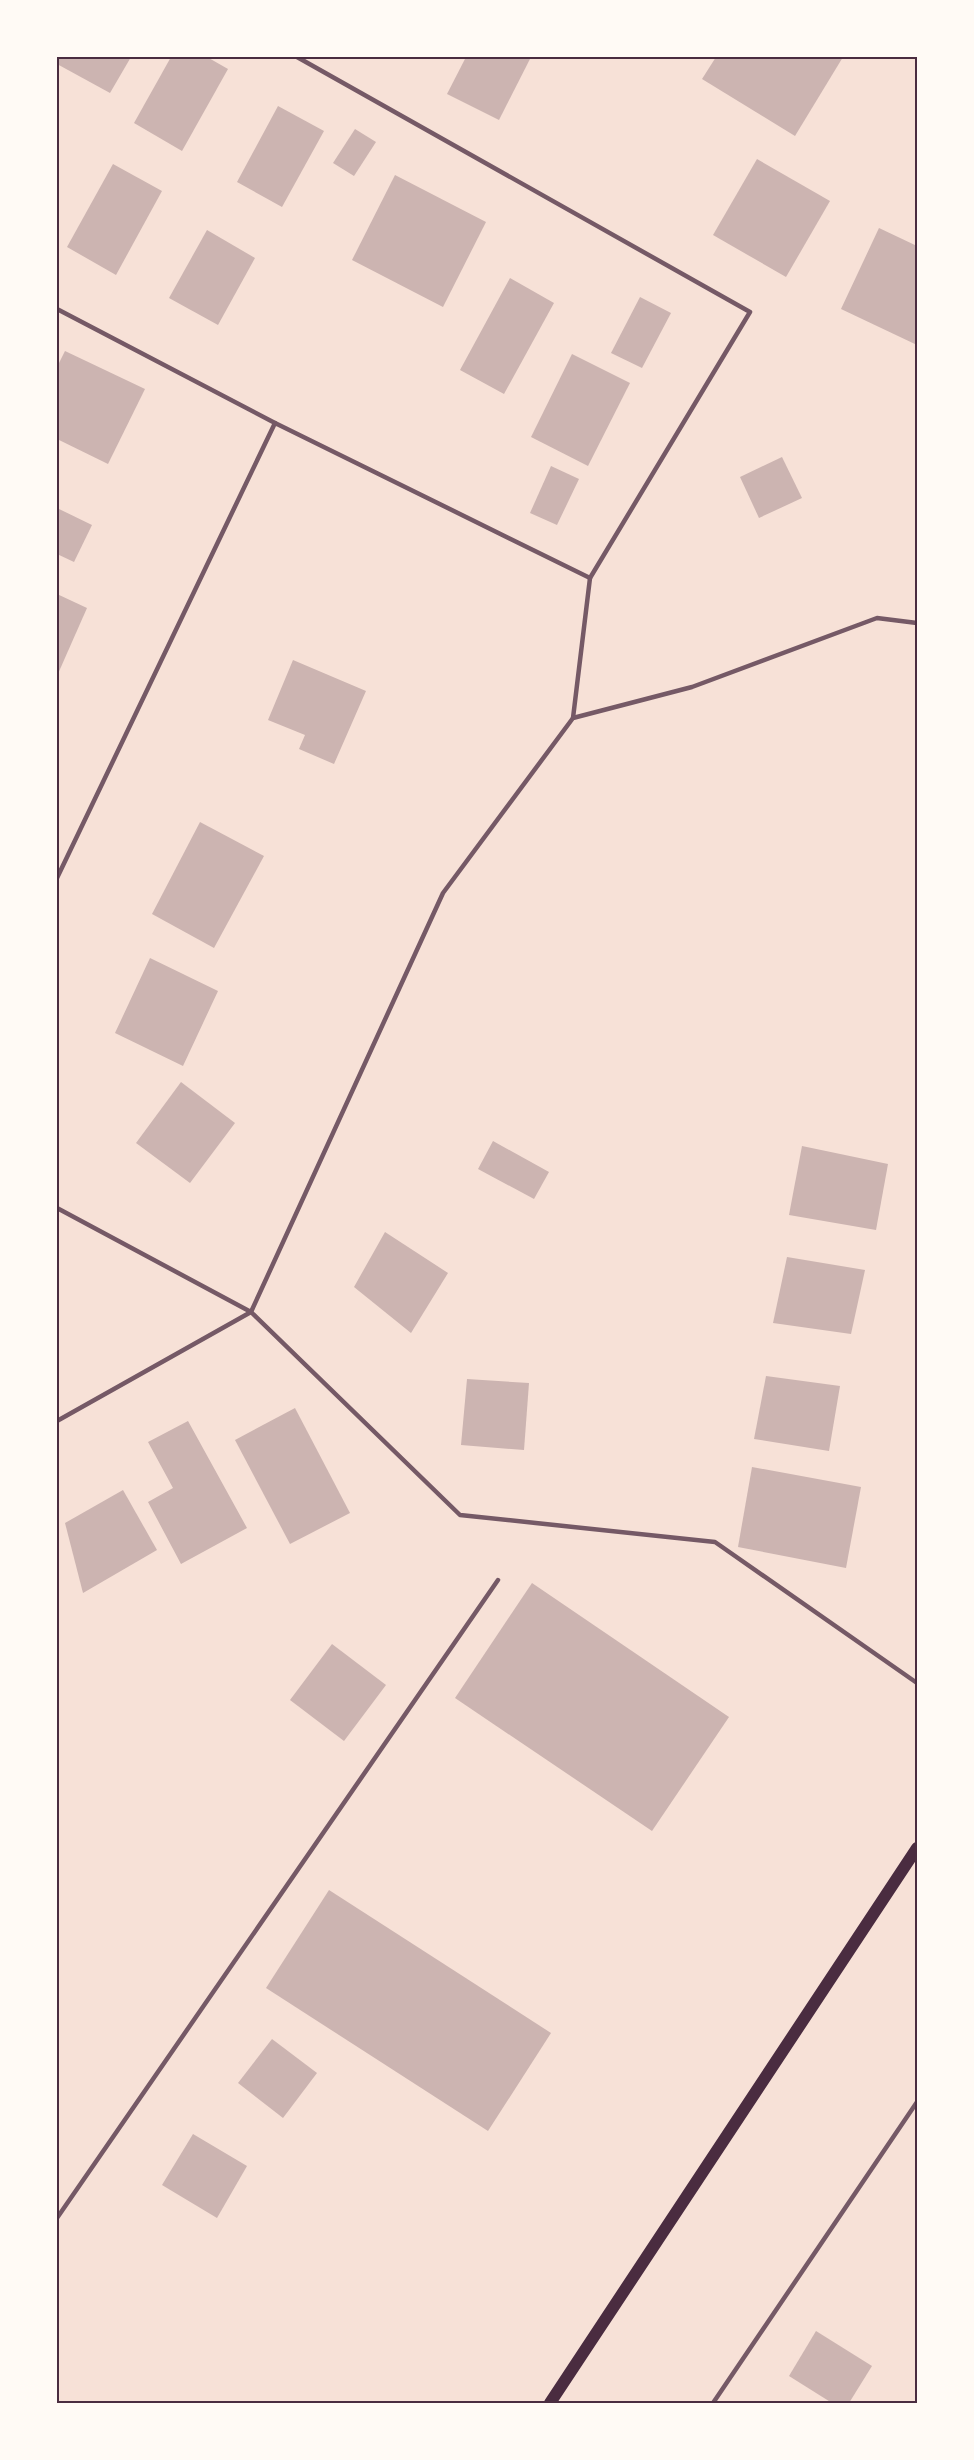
<svg xmlns="http://www.w3.org/2000/svg" width="974" height="2460" font-family="Roboto,sans-serif">
<style>
.building{fill:#ccb4b1}
.lines{fill:none;stroke-linecap:round;stroke-linejoin:round}
.service{stroke:#755966;stroke-width:4.5}
.secondary{stroke:#4a2c40;stroke-width:12}
.neatline{fill:none;stroke:#4a2c40;stroke-width:2}
</style>
<rect width="100%" height="100%" fill="#f7e1d7"/>
<!-- building -->
<g class="building">
<polygon points="57,57 131,57 110,93 57,64"/>
<polygon points="171,57 207,57 228,69 182,151 134,123"/>
<polygon points="466,57 531,57 499,120 447,94"/>
<polygon points="716,57 843,57 795,136 702,79"/>
<polygon points="278,106 324,131 282,207 237,182"/>
<polygon points="355,129 376,142 354,176 333,163"/>
<polygon points="757,159 830,201 786,277 713,235"/>
<polygon points="113,164 162,191 116,275 67,247"/>
<polygon points="395,175 486,222 443,307 352,260"/>
<polygon points="879,228 917,246 917,345 841,309"/>
<polygon points="207,230 255,258 218,325 169,298"/>
<polygon points="510,278 554,303 504,394 460,370"/>
<polygon points="640,297 671,313 642,368 611,353"/>
<polygon points="65,351 145,389 108,464 57,439 57,367"/>
<polygon points="572,354 630,383 588,466 531,437"/>
<polygon points="782,457 802,498 759,518 740,477"/>
<polygon points="551,466 579,479 557,525 530,513"/>
<polygon points="57,508 92,525 74,562 57,554"/>
<polygon points="57,594 87,608 57,676"/>
<polygon points="293,660 366,691 334,764 299,749 305,735 268,720"/>
<polygon points="200,822 264,856 214,948 152,914"/>
<polygon points="150,958 218,991 183,1066 115,1033"/>
<polygon points="181,1082 235,1123 190,1183 136,1143"/>
<polygon points="493,1141 549,1172 534,1199 478,1169"/>
<polygon points="802,1146 888,1164 876,1230 789,1215"/>
<polygon points="385,1232 448,1273 411,1333 354,1287"/>
<polygon points="787,1257 865,1270 851,1334 773,1323"/>
<polygon points="766,1376 840,1386 829,1451 754,1439"/>
<polygon points="467,1379 529,1383 524,1450 461,1445"/>
<polygon points="295,1408 350,1513 290,1544 235,1440"/>
<polygon points="188,1421 247,1528 181,1564 148,1502 173,1488 148,1442"/>
<polygon points="752,1467 861,1487 846,1568 738,1547"/>
<polygon points="123,1490 157,1550 83,1593 65,1523"/>
<polygon points="532,1583 729,1717 652,1831 455,1698"/>
<polygon points="332,1644 386,1685 344,1741 290,1700"/>
<polygon points="329,1890 551,2033 488,2131 266,1988"/>
<polygon points="272,2039 317,2073 283,2118 238,2083"/>
<polygon points="193,2134 247,2166 217,2218 162,2185"/>
<polygon points="816,2331 872,2366 849,2403 832,2403 789,2376"/>
</g>
<g class="lines">
<!-- service -->
<g class="service">
<polyline points="57,309 275,423"/>
<polyline points="573,718 590,578"/>
<polyline points="57,878 275,423 590,578 750,312 297,57"/>
<polyline points="57,1208 251,1312 460,1515 715,1542 917,1683"/>
<polyline points="57,1421 251,1312 443,893 573,718 692,687 877,618 917,623"/>
<polyline points="57,2218 498,1580"/>
<polyline points="713,2403 917,2102"/>
</g>
<!-- secondary -->
<polyline class="secondary" points="550,2403 917,1848"/>
</g>
<!-- border -->
<rect width="974" height="2460" fill="none" stroke="#fffaf5" stroke-width="117"/>
<rect x="58" y="58" width="858" height="2344" class="neatline"/>
</svg>
